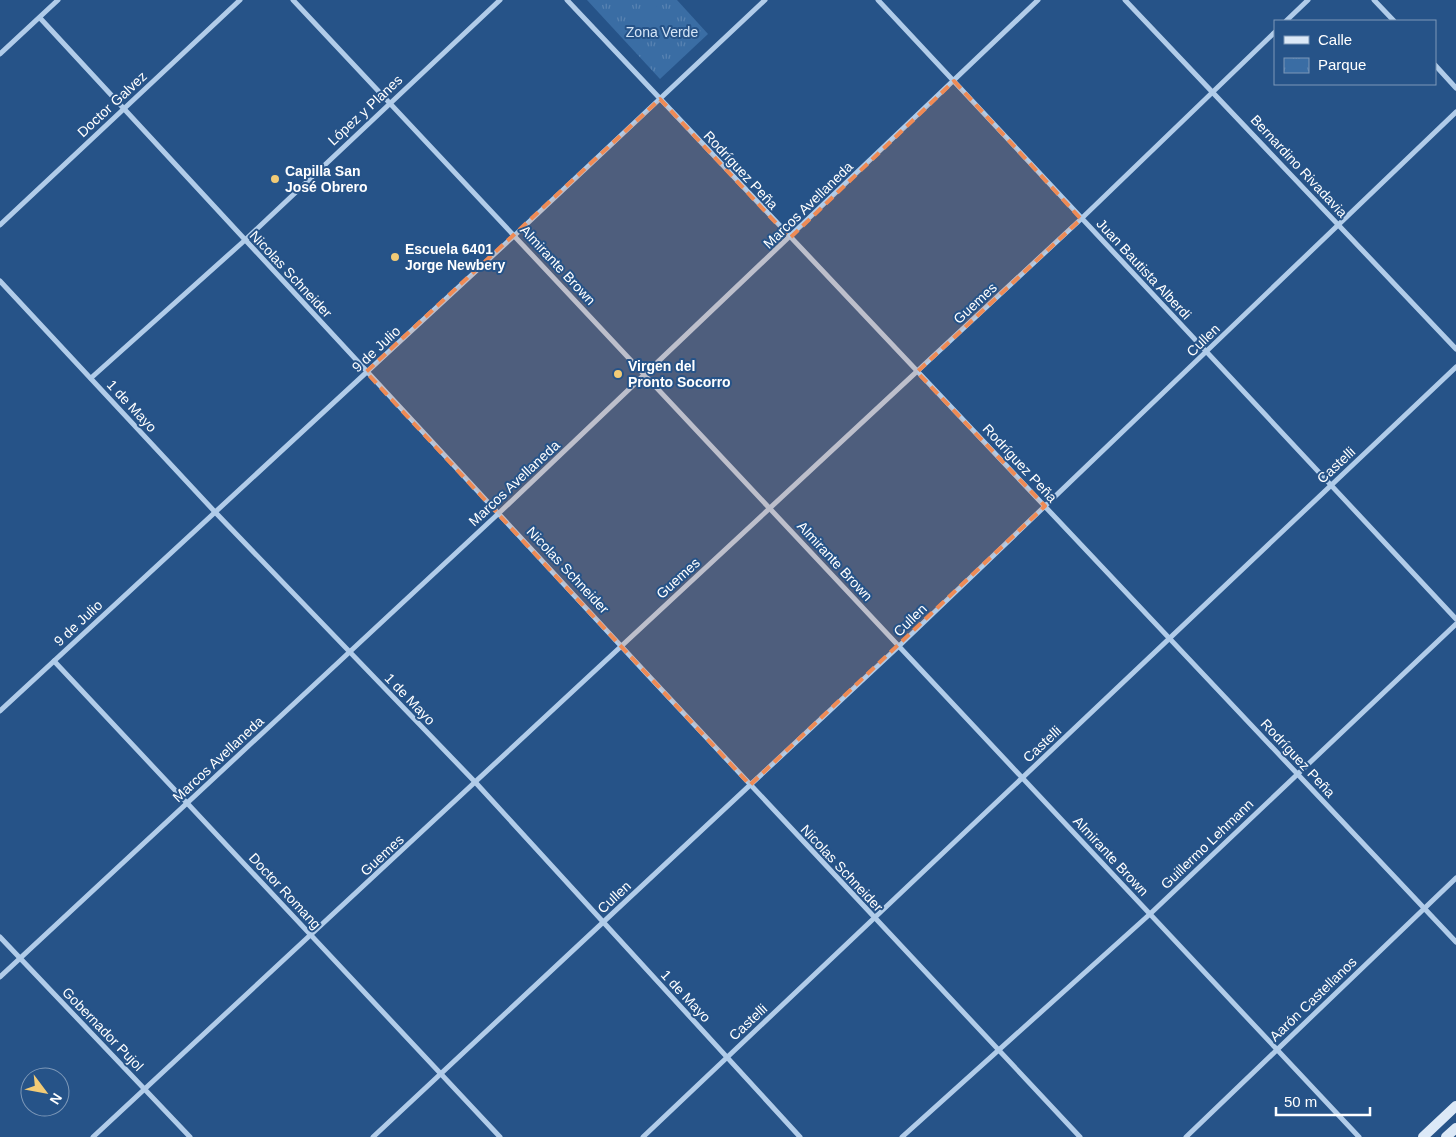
<svg xmlns="http://www.w3.org/2000/svg" width="1456" height="1137" font-family="Arial,sans-serif">
<style>
.park{fill:url(#park-tufts)}
.garden{fill:#3a6da4}
.lines{fill:none;stroke-linecap:round;stroke-linejoin:round}
.minor{stroke:#b1cce9;stroke-width:5}
.secondary{stroke:#dce9f7;stroke-width:10}
.marked{fill:#ef8b55;fill-opacity:0.2;stroke:#ef8b55;stroke-width:4;stroke-dasharray:10 6;stroke-linejoin:round}
.poi-dot{fill:#f2cb76;stroke:#265388;stroke-width:2}
.labels{text-anchor:middle;stroke-width:4;stroke-linejoin:round;paint-order:stroke}
.park-label{font-size:14px;fill:#d5e5f7;stroke:#265388}
.street-label{font-size:14px;fill:#fff;stroke:#265388}
.poi-label{font-size:14px;font-weight:bold;fill:#fff;stroke:#265388;text-anchor:start}
</style>
<defs>
<pattern id="park-tufts" width="24" height="20" patternUnits="userSpaceOnUse" patternTransform="scale(1.25)"><rect width="24" height="20" fill="#3a6da4"/><path d="M3 7l-1-3M5 7V3M7 7l1-3M15 17l-1-3M17 17v-4M19 17l1-3" fill="none" stroke="#5883b2"/></pattern>
</defs>
<rect width="100%" height="100%" fill="#265388"/>
<!-- park -->
<polygon class="park" points="587,0 677,0 708,34 660,79"/>
<!-- garden -->
<polygon class="garden" points="656,6 682,33 670,44 644,17"/>
<g class="lines">
<!-- minor -->
<g class="minor">
<polyline points="293,0 1359,1137"/>
<polyline points="567,0 1456,942"/>
<polyline points="878,0 1456,619"/>
<polyline points="1125,0 1456,349"/>
<polyline points="1374,0 1394,21"/>
<polyline points="40,18 646,673 1080,1137"/>
<polyline points="1286,21 1308,0"/>
<polyline points="0,54 58,0"/>
<polyline points="1435,65 1456,88"/>
<polyline points="0,225 240,0"/>
<polyline points="0,281 215,512 476,783 800,1137"/>
<polyline points="91,378 244,241 500,0"/>
<polyline points="54,661 500,1137"/>
<polyline points="0,711 515,235 765,0"/>
<polyline points="0,937 190,1137"/>
<polyline points="0,977 499,513 1038,0"/>
<polyline points="93,1137 1081,219 1275,32"/>
<polyline points="373,1137 899,646 1456,112"/>
<polyline points="643,1137 1456,367"/>
<polyline points="902,1137 1150,914 1456,624"/>
<polyline points="1186,1137 1456,878"/>
</g>
<!-- secondary -->
<g class="secondary">
<polyline points="1423,1137 1456,1106"/>
<polyline points="1446,1137 1456,1128"/>
</g>
</g>
<!-- marked area -->
<path class="marked" d="M954 81 1081 219 917 372 1045 506 750 785 366 372 660 99 790 238Z"/>
<!-- markers -->
<g class="poi-dot">
<circle cx="275" cy="179" r="5"/>
<circle cx="395" cy="257" r="5"/>
<circle cx="618" cy="374" r="5"/>
</g>
<g class="labels">
<!-- park labels -->
<g class="park-label">
<text x="662" y="37">Zona Verde</text>
</g>
<!-- street labels -->
<g class="street-label">
<text transform="translate(112 104) rotate(-43)" y="5">Doctor Galvez</text>
<text transform="translate(365 110) rotate(-43)" y="5">López y Planes</text>
<text transform="translate(1299 166) rotate(47)" y="5">Bernardino Rivadavia</text>
<text transform="translate(741 170) rotate(47)" y="5">Rodríguez Peña</text>
<text transform="translate(808 205) rotate(-44)" y="5">Marcos Avellaneda</text>
<text transform="translate(558 265) rotate(47)" y="5">Almirante Brown</text>
<text transform="translate(1144 269) rotate(47)" y="5">Juan Bautista Alberdi</text>
<text transform="translate(291 274) rotate(47)" y="5">Nicolas Schneider</text>
<text transform="translate(975 303) rotate(-43)" y="5">Guemes</text>
<text transform="translate(1203 340) rotate(-44)" y="5">Cullen</text>
<text transform="translate(376 349) rotate(-43)" y="5">9 de Julio</text>
<text transform="translate(132 406) rotate(47)" y="5">1 de Mayo</text>
<text transform="translate(1020 463) rotate(47)" y="5">Rodríguez Peña</text>
<text transform="translate(1336 465) rotate(-43)" y="5">Castelli</text>
<text transform="translate(514 483) rotate(-43)" y="5">Marcos Avellaneda</text>
<text transform="translate(835 561) rotate(47)" y="5">Almirante Brown</text>
<text transform="translate(568 570) rotate(47)" y="5">Nicolas Schneider</text>
<text transform="translate(678 578) rotate(-42)" y="5">Guemes</text>
<text transform="translate(910 620) rotate(-44)" y="5">Cullen</text>
<text transform="translate(78 623) rotate(-43)" y="5">9 de Julio</text>
<text transform="translate(410 699) rotate(46)" y="5">1 de Mayo</text>
<text transform="translate(1042 744) rotate(-43)" y="5">Castelli</text>
<text transform="translate(1298 758) rotate(47)" y="5">Rodríguez Peña</text>
<text transform="translate(218 759) rotate(-43)" y="5">Marcos Avellaneda</text>
<text transform="translate(1207 844) rotate(-44)" y="5">Guillermo Lehmann</text>
<text transform="translate(382 855) rotate(-43)" y="5">Guemes</text>
<text transform="translate(1111 856) rotate(47)" y="5">Almirante Brown</text>
<text transform="translate(842 868) rotate(47)" y="5">Nicolas Schneider</text>
<text transform="translate(285 891) rotate(47)" y="5">Doctor Romang</text>
<text transform="translate(614 897) rotate(-43)" y="5">Cullen</text>
<text transform="translate(686 996) rotate(47)" y="5">1 de Mayo</text>
<text transform="translate(1313 999) rotate(-44)" y="5">Aarón Castellanos</text>
<text transform="translate(748 1022) rotate(-43)" y="5">Castelli</text>
<text transform="translate(103 1029) rotate(46)" y="5">Gobernador Pujol</text>
</g>
<!-- poi labels -->
<g class="poi-label">
<text x="285" y="176">Capilla San<tspan x="285" dy="16">José Obrero</tspan></text>
<text x="405" y="254">Escuela 6401<tspan x="405" dy="16">Jorge Newbery</tspan></text>
<text x="628" y="371">Virgen del<tspan x="628" dy="16">Pronto Socorro</tspan></text>
</g>
</g>
<!-- legend -->
<rect x="1274" y="20" width="162" height="65" fill="#265388" stroke="#7d98b8"/>
<rect x="1284" y="36" width="25" height="8" fill="#dce9f7" stroke="#7d98b8"/>
<text x="1318" y="45" font-size="15" fill="#ffffff">Calle</text>
<rect x="1284" y="58" width="25" height="15" fill="url(#park-tufts)" stroke="#7d98b8"/>
<text x="1318" y="70" font-size="15" fill="#ffffff">Parque</text>
<!-- north arrow -->
<g transform="translate(45 1092) rotate(122)"><circle r="24" fill="#265388" stroke="#7d98b8"/>
<path d="M0-4L9 19L0 12L-9 19Z" fill="#f2cb76"/>
<text y="-8" font-size="14" font-weight="bold" text-anchor="middle" fill="#ffffff">N</text>
</g>
<!-- scale -->
<path d="M1276 1107v8h94v-8" fill="none" stroke="#ffffff" stroke-width="2.5"/>
<text x="1284" y="1107" font-size="15" fill="#ffffff" stroke="#265388" stroke-width="4" paint-order="stroke">50 m</text>
</svg>
